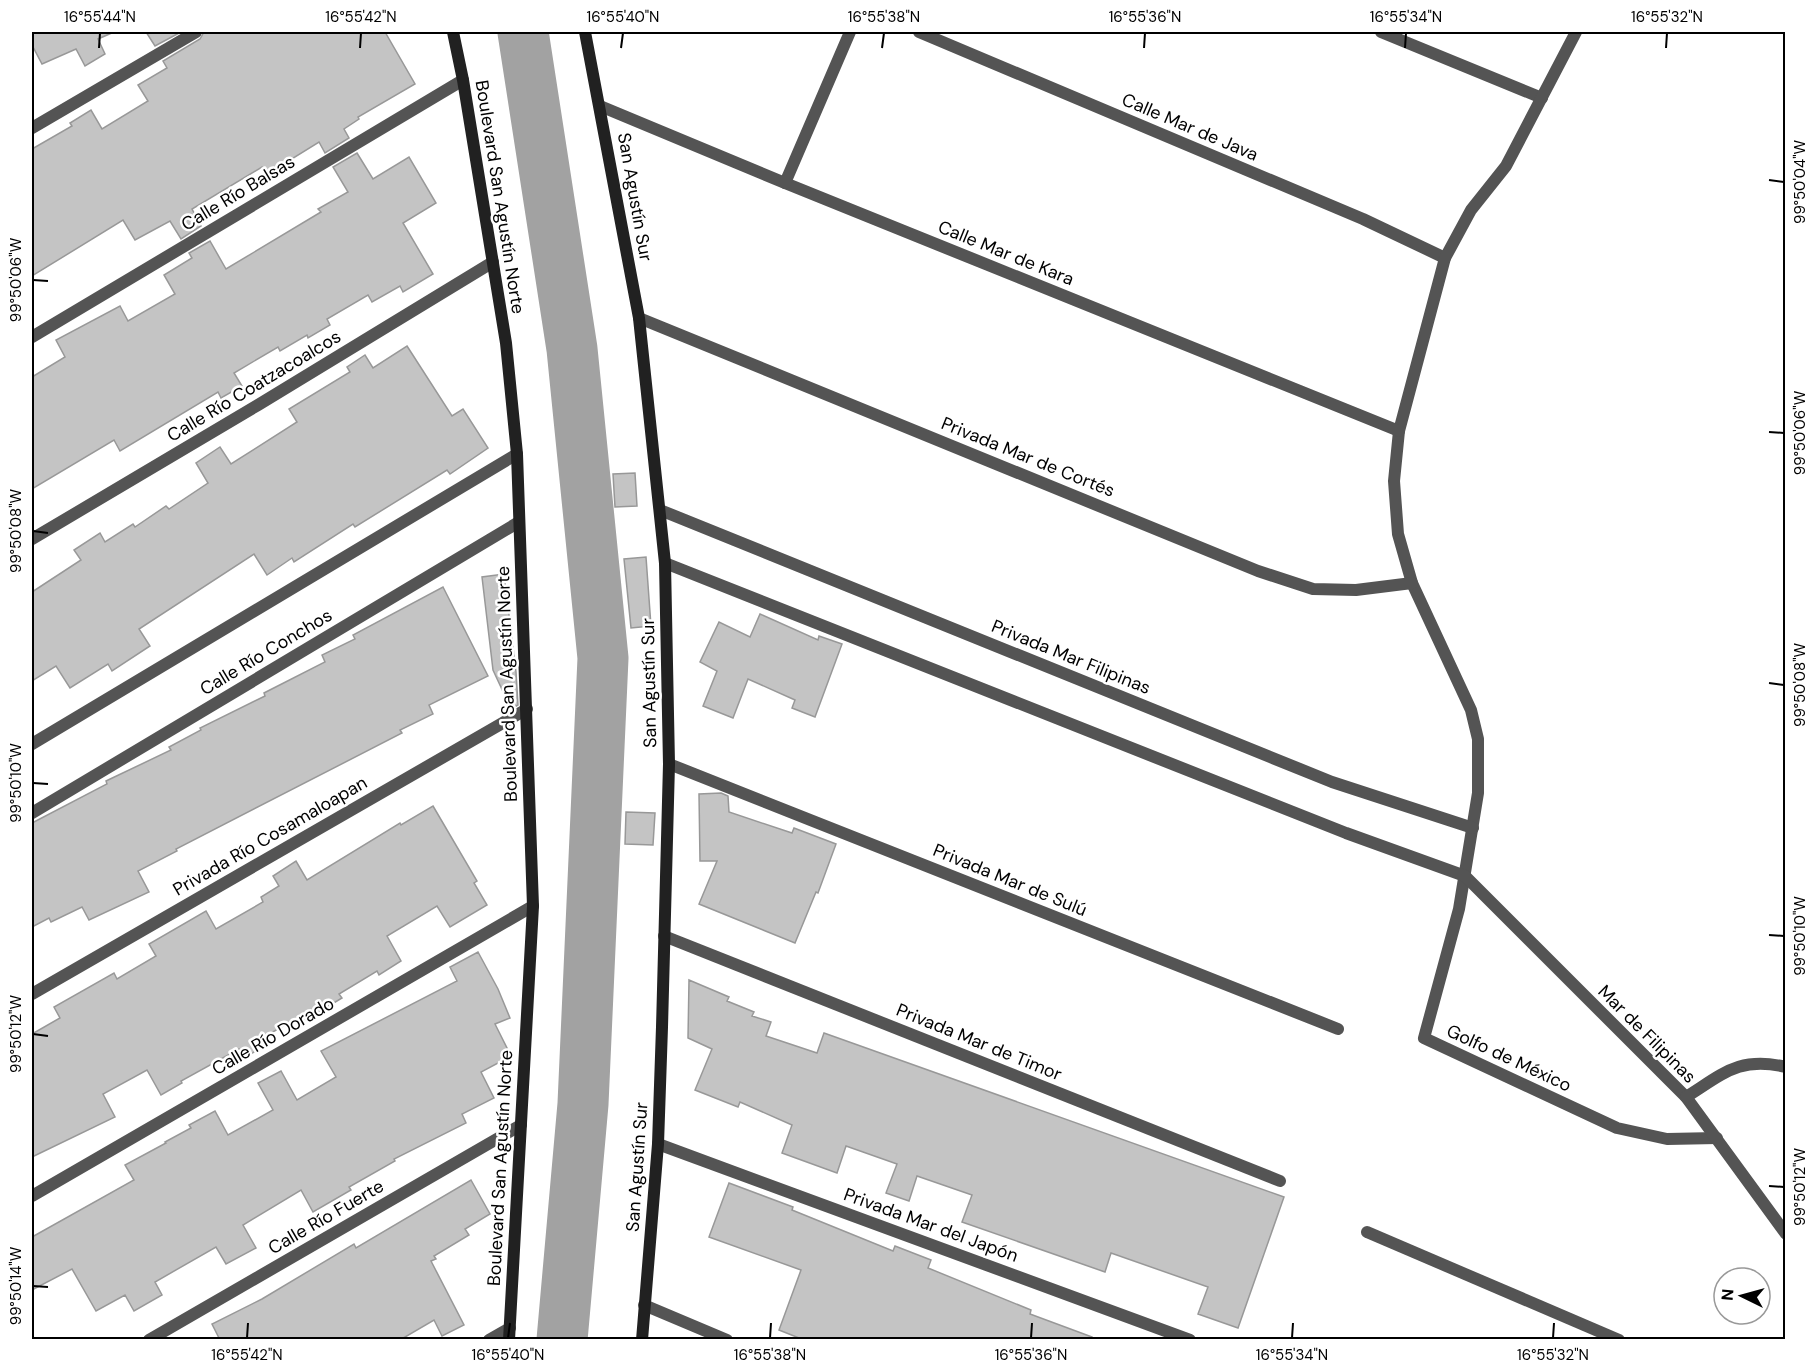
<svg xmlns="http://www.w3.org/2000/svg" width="1817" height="1371" font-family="'DM Sans',sans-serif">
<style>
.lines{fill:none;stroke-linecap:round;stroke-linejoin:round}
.river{stroke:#a2a2a2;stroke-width:51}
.building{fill:#c4c4c4;stroke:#989898;stroke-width:1.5}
.street{stroke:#545454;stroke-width:12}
.secondary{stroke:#212121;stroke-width:12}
.ticks{fill:none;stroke:#000;stroke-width:2}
.labels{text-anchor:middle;stroke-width:5;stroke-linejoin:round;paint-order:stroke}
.street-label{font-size:18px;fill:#000;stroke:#fff}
.neatline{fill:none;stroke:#000;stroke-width:2}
.ticks-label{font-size:15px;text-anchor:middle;fill:#000}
</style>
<rect width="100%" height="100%" fill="#fff"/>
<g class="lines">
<!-- river -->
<polyline class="river" points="523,32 572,349 603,658 583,1104 562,1340"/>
</g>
<!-- building -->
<g class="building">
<polygon points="32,32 114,32 98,39 105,54 85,66 76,49 42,64 32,45"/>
<polygon points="146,32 181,32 155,46"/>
<polygon points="204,32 385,32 415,84 358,117 359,119 344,129 349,138 325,153 319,142 266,175 262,167 192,209 201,226 181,239 170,221 135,240 123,220 32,276 32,149 72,126 70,123 91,110 102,129 148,101 138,85 167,68 163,61 200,39"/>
<polygon points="357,153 373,179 409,157 436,203 403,223 433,274 403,292 400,286 372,302 368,295 327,319 330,325 308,338 307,335 280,351 278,347 234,373 242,386 221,398 218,392 120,451 114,440 32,489 32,377 65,357 56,340 120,306 128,321 175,294 164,275 192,258 189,253 210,241 226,269 321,212 318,209 348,192 333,167"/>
<polygon points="407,346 452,416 463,409 488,448 450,474 447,470 355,527 353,524 294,562 292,558 267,575 254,554 139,629 150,646 112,671 108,664 70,688 56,666 32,681 32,592 81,560 74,550 100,533 105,542 133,524 135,527 166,506 169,509 208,483 196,463 220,447 231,464 297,422 289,409 350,372 347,367 365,355 373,368"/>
<polygon points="635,473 637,506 615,507 613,474"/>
<polygon points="646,557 651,626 631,628 624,559"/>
<polygon points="504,574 516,672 518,705 511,709 493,670 482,577"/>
<polygon points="443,587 488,676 429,705 433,714 400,730 402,733 176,849 177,851 138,871 149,892 89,920 82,907 51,922 49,918 32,927 32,823 107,784 106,781 171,750 169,747 201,730 200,728 265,696 264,693 325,662 322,655 355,639 353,635"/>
<polygon points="760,614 818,640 819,636 842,644 815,717 792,708 795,700 748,679 733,718 703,706 717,671 700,662 719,622 750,637"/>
<polygon points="721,793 728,796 729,812 792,833 794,828 836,844 818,893 816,892 795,943 699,904 717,861 700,861 699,794"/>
<polygon points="433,806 477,881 474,883 487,905 450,927 437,906 387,936 401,961 379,975 377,971 339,994 342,998 304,1021 301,1016 262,1038 266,1045 244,1058 239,1049 181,1081 182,1083 161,1095 147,1070 103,1094 115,1117 32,1157 32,1034 60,1018 54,1007 114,973 117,979 156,956 149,944 206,911 216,929 263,902 261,897 279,886 273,876 296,861 307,880 400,823 401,825"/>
<polygon points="626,812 655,813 653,845 625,844"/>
<polygon points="478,952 498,989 510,1018 495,1024 511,1056 481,1072 494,1098 462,1114 466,1123 394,1159 395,1161 349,1187 351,1190 313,1212 301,1190 243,1225 256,1248 226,1264 216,1247 155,1282 162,1295 134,1311 125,1295 96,1311 72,1269 32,1290 32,1237 134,1180 125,1165 166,1143 165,1142 191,1128 189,1125 215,1111 228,1135 273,1110 258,1083 281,1071 297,1100 336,1077 321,1051 457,981 450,967"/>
<polygon points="689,980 729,997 727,1001 754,1012 752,1016 771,1022 766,1036 817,1053 824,1033 1284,1197 1238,1328 1198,1314 1208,1287 1111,1253 1105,1272 962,1222 972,1195 917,1176 909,1201 886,1193 897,1164 846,1146 837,1173 782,1153 792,1125 740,1102 738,1107 695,1090 712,1049 688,1038"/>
<polygon points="471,1180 490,1214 465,1229 469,1235 434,1256 436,1259 431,1261 464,1325 442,1336 434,1320 400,1340 220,1340 212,1324 262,1299 354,1244 356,1248"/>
<polygon points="729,1183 793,1207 792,1210 893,1251 895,1246 931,1260 928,1268 1031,1310 1030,1314 1092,1337 1091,1340 804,1340 779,1330 801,1270 709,1237"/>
</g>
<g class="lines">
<!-- street -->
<g class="street">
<polyline points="919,32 1363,219 1445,258"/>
<polyline points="1381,32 1542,98"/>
<polyline points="1576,32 1506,166 1471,210 1445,258 1399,431 1394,481 1398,534 1412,583 1471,710 1478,739 1478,793 1459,909 1424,1038 1617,1128 1667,1139 1717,1138"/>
<polyline points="600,106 785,183 1399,431"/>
<polyline points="32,128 196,32"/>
<polyline points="785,183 850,32"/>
<polyline points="639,318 1258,571 1313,589 1356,590 1412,583"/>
<polyline points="32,337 463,80"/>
<polyline points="660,510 1332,782 1473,828"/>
<polyline points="32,539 258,405 493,262"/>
<polyline points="665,563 1346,833 1465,876 1686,1097 1786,1234"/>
<polyline points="32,744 517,454"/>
<polyline points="669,764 1338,1029"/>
<polyline points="32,813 519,522"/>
<polyline points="664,936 1280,1181"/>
<polyline points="32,994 527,709"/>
<path d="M1686 1097C1723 1074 1739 1056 1786 1067"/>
<polyline points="658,1144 1190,1340"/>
<polyline points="32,1196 533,906"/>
<polyline points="1367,1232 1619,1340"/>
<polyline points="644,1305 727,1340"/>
<polyline points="149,1340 521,1125"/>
<polyline points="489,1340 510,1328"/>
</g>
<!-- secondary -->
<g class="secondary">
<polyline points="453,32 463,80 506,343 517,454 533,906 509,1340"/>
<polyline points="585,32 639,318 665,563 669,764 662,1027 658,1144 642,1340"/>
</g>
</g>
<!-- ticks -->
<path class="ticks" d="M99 48 100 33M360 48 361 33M621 48 623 33M882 48 884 33M1144 48 1145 33M1405 48 1406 33M1666 48 1667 33M1769 180 1784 182M33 280 48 281M1769 432 1784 433M33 531 48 533M1769 683 1784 685M33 783 48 784M1769 935 1784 936M33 1034 48 1036M1769 1186 1784 1187M33 1286 48 1287M247 1338 248 1323M508 1338 510 1323M770 1338 771 1323M1031 1338 1032 1323M1292 1338 1293 1323M1553 1338 1554 1323"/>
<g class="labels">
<!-- street labels -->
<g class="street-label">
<text transform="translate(1190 127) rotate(23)" y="6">Calle Mar de Java</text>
<text transform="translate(238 193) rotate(-31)" y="6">Calle Río Balsas</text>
<text transform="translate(500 197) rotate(81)" y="6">Boulevard San Agustín Norte</text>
<text transform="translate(635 197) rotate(80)" y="6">San Agustín Sur</text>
<text transform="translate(1006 253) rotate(22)" y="6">Calle Mar de Kara</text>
<text transform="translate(254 386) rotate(-31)" y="6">Calle Río Coatzacoalcos</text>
<text transform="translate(1028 457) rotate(22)" y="6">Privada Mar de Cortés</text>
<text transform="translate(266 652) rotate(-31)" y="6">Calle Río Conchos</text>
<text transform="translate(1071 657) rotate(22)" y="6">Privada Mar Filipinas</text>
<text transform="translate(649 683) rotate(-91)" y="6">San Agustín Sur</text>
<text transform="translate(507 684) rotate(-92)" y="6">Boulevard San Agustín Norte</text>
<text transform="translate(270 836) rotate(-30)" y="6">Privada Río Cosamaloapan</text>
<text transform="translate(1010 880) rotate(22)" y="6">Privada Mar de Sulú</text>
<text transform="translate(1647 1034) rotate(45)" y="6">Mar de Filipinas</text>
<text transform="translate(273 1036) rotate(-30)" y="6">Calle Río Dorado</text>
<text transform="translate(979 1042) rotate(22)" y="6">Privada Mar de Timor</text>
<text transform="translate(1509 1058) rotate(25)" y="6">Golfo de México</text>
<text transform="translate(637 1167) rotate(-86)" y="6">San Agustín Sur</text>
<text transform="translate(500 1168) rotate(-87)" y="6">Boulevard San Agustín Norte</text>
<text transform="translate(326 1217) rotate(-30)" y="6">Calle Río Fuerte</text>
<text transform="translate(931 1225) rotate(20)" y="6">Privada Mar del Japón</text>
</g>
</g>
<!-- border -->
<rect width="1817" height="1371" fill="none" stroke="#ffffff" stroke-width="66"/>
<!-- north arrow -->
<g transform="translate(1742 1296) rotate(275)"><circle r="28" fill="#ffffff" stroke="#999999" stroke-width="1.5"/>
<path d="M0-4.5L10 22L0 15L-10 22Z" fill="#000000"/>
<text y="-9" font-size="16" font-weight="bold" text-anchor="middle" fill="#000000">N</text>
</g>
<rect x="33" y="33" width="1751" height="1305" class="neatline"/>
<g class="ticks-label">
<text x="100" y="22">16°55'44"N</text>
<text x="361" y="22">16°55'42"N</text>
<text x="623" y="22">16°55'40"N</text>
<text x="884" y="22">16°55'38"N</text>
<text x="1145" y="22">16°55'36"N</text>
<text x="1406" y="22">16°55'34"N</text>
<text x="1667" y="22">16°55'32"N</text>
<text transform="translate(1800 182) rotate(-90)" y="5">99°50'04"W</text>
<text transform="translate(16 280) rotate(-90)" y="5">99°50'06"W</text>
<text transform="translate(1800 433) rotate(-90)" y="5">99°50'06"W</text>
<text transform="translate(16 531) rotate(-90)" y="5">99°50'08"W</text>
<text transform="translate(1800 685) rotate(-90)" y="5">99°50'08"W</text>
<text transform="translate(16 783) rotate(-90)" y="5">99°50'10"W</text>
<text transform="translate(1800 936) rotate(-90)" y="5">99°50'10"W</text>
<text transform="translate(16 1034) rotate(-90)" y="5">99°50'12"W</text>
<text transform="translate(1800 1187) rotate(-90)" y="5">99°50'12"W</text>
<text transform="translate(16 1286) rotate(-90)" y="5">99°50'14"W</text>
<text x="247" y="1360">16°55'42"N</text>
<text x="508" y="1360">16°55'40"N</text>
<text x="770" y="1360">16°55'38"N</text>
<text x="1031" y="1360">16°55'36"N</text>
<text x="1292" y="1360">16°55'34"N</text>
<text x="1553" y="1360">16°55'32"N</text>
</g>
</svg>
